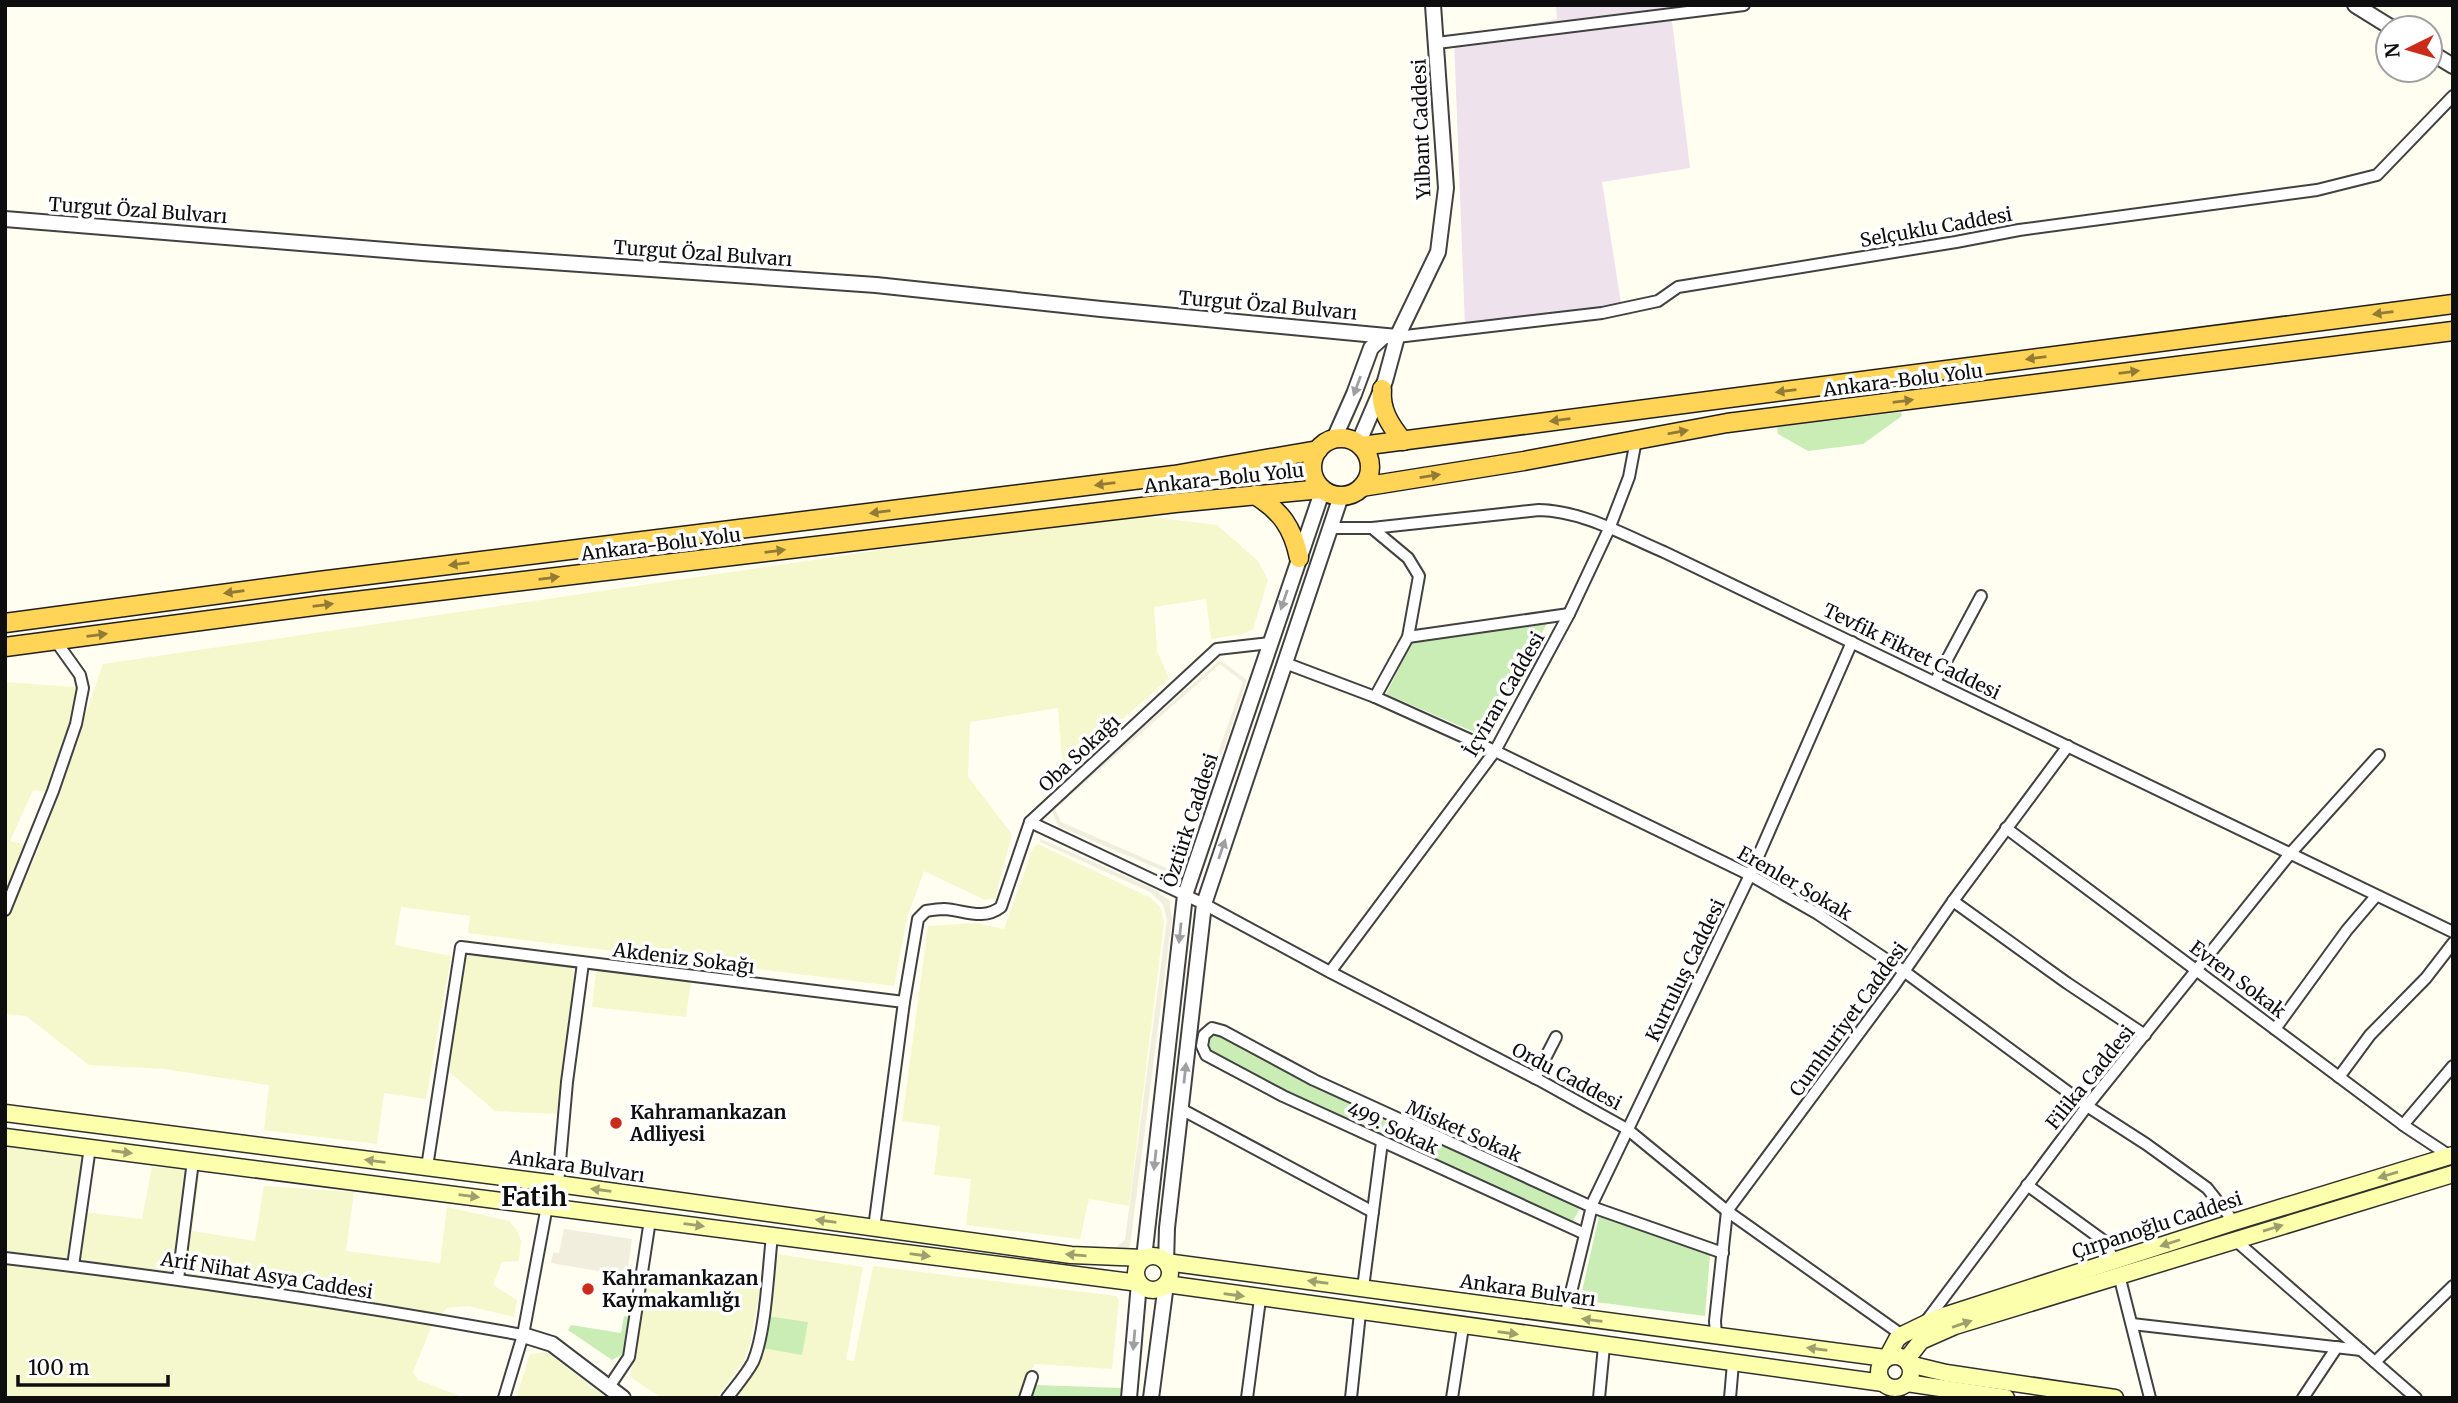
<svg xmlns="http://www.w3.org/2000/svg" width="2458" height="1403" font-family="Merriweather,serif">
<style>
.industrial{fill:#eee2ed}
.farmland{fill:#f5f8cd}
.green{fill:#caedb6}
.plaza{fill:#f1eedd}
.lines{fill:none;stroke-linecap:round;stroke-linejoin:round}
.minor-casing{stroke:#414141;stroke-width:14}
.tertiary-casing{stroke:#414141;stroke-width:18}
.secondary-casing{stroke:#303030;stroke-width:19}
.trunk-casing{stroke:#1f1f1f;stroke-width:21}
.minor{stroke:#fff;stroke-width:10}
.tertiary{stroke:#fff;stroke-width:14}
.secondary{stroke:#fcffab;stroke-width:16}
.trunk{stroke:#ffd457;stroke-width:18}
.oneway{fill:#937b36}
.oneway2{fill:#9f9f9f}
.oneway3{fill:#9d9f6c}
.poi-dot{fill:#cb2b1a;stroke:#fff;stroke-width:2.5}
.labels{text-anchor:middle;stroke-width:7;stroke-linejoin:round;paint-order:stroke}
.street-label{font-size:19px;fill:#0e0e0e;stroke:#fff}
.poi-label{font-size:19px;font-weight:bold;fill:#0e0e0e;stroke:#fff;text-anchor:start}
.district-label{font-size:26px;font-weight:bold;fill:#0e0e0e;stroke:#fff}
</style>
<rect width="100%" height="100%" fill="#fffef0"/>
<!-- industrial -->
<polygon class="industrial" points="1556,5 1670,5 1690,168 1602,182 1622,310 1465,326 1454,39 1557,19"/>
<!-- farmland -->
<g class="farmland">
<polygon points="1127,514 1217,525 1258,561 1268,580 1253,629 1242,634 1211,639 1206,599 1154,607 1157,651 1169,678 1063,772 1058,708 970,722 968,777 1012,834 995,898 985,900 924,871 907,918 894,986 468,933 470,916 401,907 395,945 451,956 426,1099 384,1093 377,1144 264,1130 269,1085 164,1069 89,1065 26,1016 5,1014 5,925 36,855 103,664"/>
<polygon points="5,682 75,687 78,690 72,721 52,784 47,792 33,790 10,841 27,845 5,894"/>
<polygon points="1038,844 1151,898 1160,907 1164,923 1129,1206 1089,1199 1080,1239 966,1225 971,1179 934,1175 940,1126 902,1121 928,926 975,923 1004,929 1033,848"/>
<polygon points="466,953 567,964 572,967 574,975 557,1114 495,1111 448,1071"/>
<polygon points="596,971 691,982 686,1017 592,1007"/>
<polygon points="5,1146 89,1156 83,1212 142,1219 152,1167 200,1170 192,1231 255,1241 264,1186 354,1192 346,1251 440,1263 447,1207 509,1221 517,1230 521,1241 519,1261 502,1262 493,1285 517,1300 514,1317 468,1306 447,1308 432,1325 413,1372 418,1380 465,1398 5,1398"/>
<polygon points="776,1254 863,1267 846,1360 854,1361 873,1266 1116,1296 1119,1300 1112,1369 1035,1364 1017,1398 734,1398 762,1348"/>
<polygon points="648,1277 760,1289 750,1344 743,1362 717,1398 662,1398 630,1377"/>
<polygon points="546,1352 607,1398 516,1398 530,1354"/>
</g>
<!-- green -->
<g class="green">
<polygon points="1901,412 1902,416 1863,444 1808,451 1778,434 1777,427"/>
<polygon points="1547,623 1488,738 1386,694 1411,644 1419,639"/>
<path d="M1215 1033 1224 1035 1581 1206 1572 1223C1450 1170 1326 1118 1209 1053L1207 1041Z"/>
<polygon points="1599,1216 1710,1255 1705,1316 1580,1300"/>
<polygon points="624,1316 630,1317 625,1353 612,1360 568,1330 571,1325 621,1333"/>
<polygon points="766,1316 808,1322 802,1355 762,1348"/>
<polygon points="1036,1385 1121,1388 1120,1398 1032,1398"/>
</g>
<!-- plaza -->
<g class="plaza">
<polygon points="1220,660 1247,680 1200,819 1195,818 1243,682 1220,664 1055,809 1061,822 1171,870 1177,868 1193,824 1197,825 1181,871 1173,875 1058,826 1051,808"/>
<polygon points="1041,839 1152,888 1169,900 1172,919 1130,1246 1121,1252 1094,1249 1116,1247 1125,1240 1167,919 1163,904 1150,892 1040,842"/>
<polygon points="564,1229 632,1239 627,1276 551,1263 553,1253 559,1253"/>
</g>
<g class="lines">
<!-- minor casing -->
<g class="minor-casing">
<g id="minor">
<polyline points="1437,43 1744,5"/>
<polyline points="1397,337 1602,313 1658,301 1678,287 1956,242 2019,230 2317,190 2377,175 2453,96"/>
<path d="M1330 528H1372L1539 510C1583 511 1624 535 1664 552L2453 932"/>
<polyline points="1372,528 1408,558 1419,576 1408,637 1375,697"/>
<polyline points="1408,637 1569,614"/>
<polyline points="1285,663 1375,697 1495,751 1750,875 1818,914 1905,972 2087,1106 2146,1144 2207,1188 2234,1222"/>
<polyline points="1935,682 1981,596"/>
<polyline points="1030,822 1204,904 1330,972 1539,1080 1627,1129 1727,1211 1902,1335"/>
<polyline points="2006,828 2406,1127 2450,1156"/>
<polyline points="1953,901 2067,983 2145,1035"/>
<polyline points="5,910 53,791 76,724 83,688 80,675 55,640"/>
<polyline points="1330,972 1495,751 1569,614 1609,529 1629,477 1636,440"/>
<polyline points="2275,1029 2347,930 2376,896"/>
<polyline points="2339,1077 2370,1035 2426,978 2453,943"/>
<polyline points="1535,1078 1556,1037"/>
<polyline points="1181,1109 1373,1212"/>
<polyline points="2403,1125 2453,1066"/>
<polyline points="427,1167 461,947 904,1002"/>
<polyline points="558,1184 567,1082 583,963"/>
<polyline points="2027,1185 2104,1241 2115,1262"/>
<path d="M874 1228 904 1002 918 919 926 911C932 910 938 909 944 909 964 910 983 921 1001 907L1030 822 1217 649 1270 643"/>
<polyline points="1585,1234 1283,1096 1206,1055 1202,1046 1204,1035 1212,1028 1223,1031 1314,1080 1592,1207 1723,1253"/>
<polyline points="2235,1240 2416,1398"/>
<path d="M5 1258C179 1278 351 1304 523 1335"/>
<polyline points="73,1266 90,1147"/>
<polyline points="2119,1275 2150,1398"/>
<polyline points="178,1279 193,1161"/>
<polyline points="1363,1288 1382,1142"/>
<polyline points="1565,1317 1593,1202 1750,875 1852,642"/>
<polyline points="1927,1320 2087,1106 2289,855 2379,755"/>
<polyline points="2132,1324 2361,1350"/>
<polyline points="1716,1335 1715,1321 1727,1211 1894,986 1953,901 2068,746"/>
<polyline points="2375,1362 2453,1286"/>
<polyline points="609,1387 629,1357 650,1220"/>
<polyline points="504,1398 523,1335 547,1206"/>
<path d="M727 1398C736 1386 746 1375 753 1362 766 1332 768 1270 772 1236"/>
<polyline points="1025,1398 1032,1377"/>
<polyline points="1247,1398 1260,1299"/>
<polyline points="1351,1398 1360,1313"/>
<polyline points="1452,1398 1463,1327"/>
<polyline points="1599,1398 1604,1346"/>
<polyline points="1730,1398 1733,1363"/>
<polyline points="2303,1398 2337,1347"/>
</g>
</g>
<!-- tertiary casing -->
<g class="tertiary-casing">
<g id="tertiary">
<polyline points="2355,5 2392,28"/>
<polyline points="2430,52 2453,66"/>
<polyline points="5,219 423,253 876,285 1101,309 1397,337"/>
<polyline points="1334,439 1354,394 1371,348 1384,336"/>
<polyline points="1358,444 1385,381 1397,337 1438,252 1446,188 1433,5"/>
<polyline points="1144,1258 1185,895 1323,489"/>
<polyline points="1166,1262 1167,1228 1204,904 1341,496"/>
<polyline points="523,1335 552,1344 623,1398"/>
<polyline points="1129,1398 1139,1283"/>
<polyline points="1151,1398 1166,1284"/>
</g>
</g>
<!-- secondary casing -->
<g class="secondary-casing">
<g id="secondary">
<polyline points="5,1113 558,1184 1071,1255 1144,1258"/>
<polyline points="5,1137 1139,1283"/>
<circle cx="1153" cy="1273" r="17"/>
<polyline points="1166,1262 1885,1358"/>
<polyline points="1166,1284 1883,1383"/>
<circle cx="1895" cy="1372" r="16"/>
<polyline points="1888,1356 1897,1339 1902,1335 1937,1318 2234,1222 2453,1155"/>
<polyline points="1906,1360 1921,1341 1955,1326 2453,1174"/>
<polyline points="1909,1364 1946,1373 2115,1398"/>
<polyline points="1907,1383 2006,1398"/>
</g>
</g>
<!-- trunk casing -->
<g class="trunk-casing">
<g id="trunk">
<path d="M1382 389C1380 410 1390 425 1403 441"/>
<circle cx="1341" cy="467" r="29"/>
<polyline points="1361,446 2453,304"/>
<polyline points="1362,487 1524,461 1727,423 2453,331"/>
<path d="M1255 495C1281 511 1293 528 1299 558"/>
<polyline points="5,623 319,581 1174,475 1318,450"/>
<polyline points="5,647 322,605 1175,503 1322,489"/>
</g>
</g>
<!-- minor -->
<use href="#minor" class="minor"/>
<!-- tertiary -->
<use href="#tertiary" class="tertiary"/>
<!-- secondary -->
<use href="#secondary" class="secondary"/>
<!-- trunk -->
<use href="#trunk" class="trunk"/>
</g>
<!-- one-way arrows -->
<defs><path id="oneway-solid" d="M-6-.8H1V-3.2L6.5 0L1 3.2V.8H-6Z" transform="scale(1.75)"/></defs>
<g class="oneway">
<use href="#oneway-solid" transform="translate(2383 313) rotate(173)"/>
<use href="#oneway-solid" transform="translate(2036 358) rotate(173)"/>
<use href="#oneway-solid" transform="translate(2129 372) rotate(-7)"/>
<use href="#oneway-solid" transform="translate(1786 391) rotate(173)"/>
<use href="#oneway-solid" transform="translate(1903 401) rotate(-7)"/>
<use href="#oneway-solid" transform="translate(1560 420) rotate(173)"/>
<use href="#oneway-solid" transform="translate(1678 432) rotate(-10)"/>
<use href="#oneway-solid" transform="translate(1430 476) rotate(-9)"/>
<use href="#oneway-solid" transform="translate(1105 484) rotate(173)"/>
<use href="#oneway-solid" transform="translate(880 512) rotate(173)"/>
<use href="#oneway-solid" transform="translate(775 551) rotate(-7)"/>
<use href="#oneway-solid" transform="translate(459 564) rotate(173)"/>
<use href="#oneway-solid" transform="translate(549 578) rotate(-7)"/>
<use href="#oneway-solid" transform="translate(234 592) rotate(172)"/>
<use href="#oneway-solid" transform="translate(323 605) rotate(-7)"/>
<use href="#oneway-solid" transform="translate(97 635) rotate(-7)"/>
</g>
<g class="oneway2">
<use href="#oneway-solid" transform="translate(1357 386) rotate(110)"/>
<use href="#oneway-solid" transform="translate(1284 600) rotate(109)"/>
<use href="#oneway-solid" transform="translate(1222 849) rotate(-71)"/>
<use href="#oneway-solid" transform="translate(1180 933) rotate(96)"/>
<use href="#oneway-solid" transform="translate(1185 1073) rotate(-84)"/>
<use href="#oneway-solid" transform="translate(1155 1160) rotate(96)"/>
<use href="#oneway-solid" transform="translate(1134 1340) rotate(95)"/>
</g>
<g class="oneway3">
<use href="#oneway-solid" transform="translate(122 1152) rotate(8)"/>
<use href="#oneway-solid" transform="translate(375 1161) rotate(-173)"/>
<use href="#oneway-solid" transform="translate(2388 1175) rotate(163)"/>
<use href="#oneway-solid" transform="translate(601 1190) rotate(-172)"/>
<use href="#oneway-solid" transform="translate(469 1196) rotate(7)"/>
<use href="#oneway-solid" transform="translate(826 1221) rotate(-172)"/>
<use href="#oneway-solid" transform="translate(694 1225) rotate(7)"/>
<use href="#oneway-solid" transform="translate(2273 1228) rotate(-17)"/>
<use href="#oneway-solid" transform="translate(2170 1243) rotate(162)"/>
<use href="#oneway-solid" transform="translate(920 1255) rotate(8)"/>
<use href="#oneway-solid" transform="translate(1076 1255) rotate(-175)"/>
<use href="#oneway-solid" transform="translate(1318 1282) rotate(-172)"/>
<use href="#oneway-solid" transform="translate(1234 1295) rotate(8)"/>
<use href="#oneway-solid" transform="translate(1592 1320) rotate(-173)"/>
<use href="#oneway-solid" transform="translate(1962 1324) rotate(-19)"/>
<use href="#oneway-solid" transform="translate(1508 1333) rotate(8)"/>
<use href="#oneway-solid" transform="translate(1817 1349) rotate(-172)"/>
</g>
<!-- markers -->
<g class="poi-dot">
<circle cx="616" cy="1123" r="7"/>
<circle cx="588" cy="1289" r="7"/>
</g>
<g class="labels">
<!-- street labels -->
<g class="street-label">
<text transform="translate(1421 129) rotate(-92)" y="7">Yılbant Caddesi</text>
<text transform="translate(138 210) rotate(4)" y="7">Turgut Özal Bulvarı</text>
<text transform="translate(1936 227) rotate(-10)" y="7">Selçuklu Caddesi</text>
<text transform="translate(703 253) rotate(4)" y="7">Turgut Özal Bulvarı</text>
<text transform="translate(1268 305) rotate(5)" y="7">Turgut Özal Bulvarı</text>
<text transform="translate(1903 380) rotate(-7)" y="7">Ankara-Bolu Yolu</text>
<text transform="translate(1224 478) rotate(-6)" y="7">Ankara-Bolu Yolu</text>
<text transform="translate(661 544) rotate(-7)" y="7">Ankara-Bolu Yolu</text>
<text transform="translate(1912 651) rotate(26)" y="7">Tevfik Fikret Caddesi</text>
<text transform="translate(1504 694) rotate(-60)" y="7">İçviran Caddesi</text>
<text transform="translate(1079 753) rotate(-43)" y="7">Oba Sokağı</text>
<text transform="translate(1190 820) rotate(-72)" y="7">Öztürk Caddesi</text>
<text transform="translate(1795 883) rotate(30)" y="7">Erenler Sokak</text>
<text transform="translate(684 958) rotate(7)" y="7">Akdeniz Sokağı</text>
<text transform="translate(1685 970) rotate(-64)" y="7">Kurtuluş Caddesi</text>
<text transform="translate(2238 979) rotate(37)" y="7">Evren Sokak</text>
<text transform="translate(1848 1019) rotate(-54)" y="7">Cumhuriyet Caddesi</text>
<text transform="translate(1567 1076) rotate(28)" y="7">Ordu Caddesi</text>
<text transform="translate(2090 1077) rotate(-51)" y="7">Filika Caddesi</text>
<text transform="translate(1393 1128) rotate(25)" y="7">499. Sokak</text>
<text transform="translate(1464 1131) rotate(24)" y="7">Misket Sokak</text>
<text transform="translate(577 1166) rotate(8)" y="7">Ankara Bulvarı</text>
<text transform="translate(2157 1225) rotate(-18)" y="7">Çırpanoğlu Caddesi</text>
<text transform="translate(267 1275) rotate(9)" y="7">Arif Nihat Asya Caddesi</text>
<text transform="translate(1528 1290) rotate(8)" y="7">Ankara Bulvarı</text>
</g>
<!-- poi labels -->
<g class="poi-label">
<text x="630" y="1119">Kahramankazan<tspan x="630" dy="22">Adliyesi</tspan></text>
<text x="602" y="1285">Kahramankazan<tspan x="602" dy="22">Kaymakamlığı</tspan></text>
</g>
<!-- district labels -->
<g class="district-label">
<text x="534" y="1206">Fatih</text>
</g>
</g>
<!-- border -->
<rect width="2458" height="1403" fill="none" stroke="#0e0e0e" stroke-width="14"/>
<!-- north arrow -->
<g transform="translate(2409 49) rotate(265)"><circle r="33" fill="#ffffff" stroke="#9f9f9f" stroke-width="2"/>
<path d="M0-5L12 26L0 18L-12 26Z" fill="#cb2b1a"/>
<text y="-10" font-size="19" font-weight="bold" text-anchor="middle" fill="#0e0e0e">N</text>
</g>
<!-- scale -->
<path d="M18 1375v10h150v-10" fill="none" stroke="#0e0e0e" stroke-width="3.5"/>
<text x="28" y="1375" font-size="21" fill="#0e0e0e" stroke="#ffffff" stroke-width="5" paint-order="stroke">100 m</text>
</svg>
